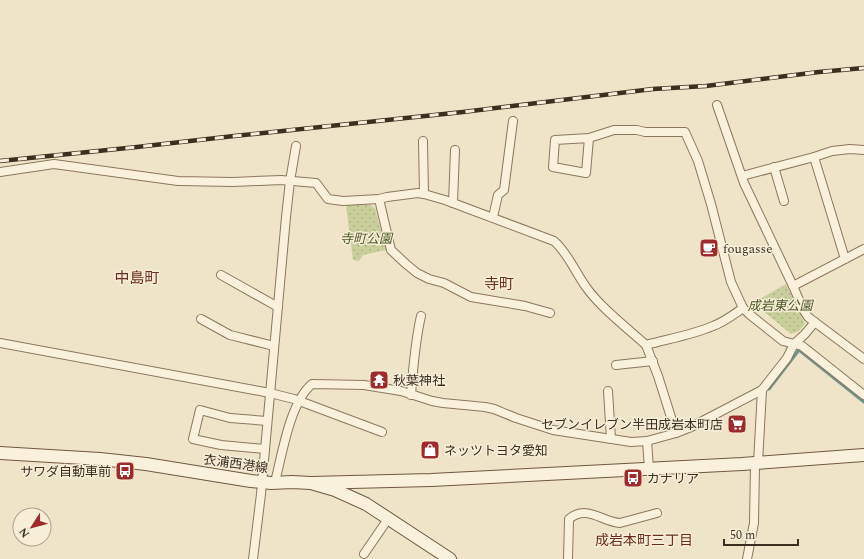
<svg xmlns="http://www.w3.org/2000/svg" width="864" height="559" font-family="Spectral,'Noto Sans JP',serif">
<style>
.park{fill:url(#park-dots)}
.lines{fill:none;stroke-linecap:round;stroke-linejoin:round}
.stream{stroke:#6f938a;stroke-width:3}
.street-casing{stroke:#8d765c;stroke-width:10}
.secondary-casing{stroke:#6f573f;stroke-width:14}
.street{stroke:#faf1dc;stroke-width:8}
.secondary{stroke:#faf1dc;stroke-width:12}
.rail-casing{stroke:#3d2e20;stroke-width:4.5}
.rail{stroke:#f7eed8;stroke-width:3;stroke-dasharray:9;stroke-linecap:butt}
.labels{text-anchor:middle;stroke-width:3;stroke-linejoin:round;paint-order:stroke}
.park-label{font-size:13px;font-style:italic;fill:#4d5a26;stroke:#f7eed8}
.poi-label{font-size:13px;fill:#3d2e20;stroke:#f7eed8;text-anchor:start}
.street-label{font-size:13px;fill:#3d2e20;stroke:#f7eed8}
.neighbourhood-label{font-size:14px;fill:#6b2e1e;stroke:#f7eed8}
.quarter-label{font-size:15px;fill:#6b2e1e;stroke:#f7eed8}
</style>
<defs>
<pattern id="park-dots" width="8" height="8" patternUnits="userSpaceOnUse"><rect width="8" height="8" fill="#c9cf9b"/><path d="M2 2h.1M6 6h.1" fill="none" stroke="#aeb285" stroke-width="1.8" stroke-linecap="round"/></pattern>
</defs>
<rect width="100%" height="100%" fill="#f0e4c8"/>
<!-- park -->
<g class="park">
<polygon points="346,205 370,205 375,208 386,250 363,255 359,261 353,260"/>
<polygon points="786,284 805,324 799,331 791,334 753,303"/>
</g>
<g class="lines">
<!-- stream -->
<polyline class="stream" points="769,389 799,350 864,402"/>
<!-- street casing -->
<g class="street-casing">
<g id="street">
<polyline points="717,105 744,183 793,286 803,309 808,317 864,359"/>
<polyline points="589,138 586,173 553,167 555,140 589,138 614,130 637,130 645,132 685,132 698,161 711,204 731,282 743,308 749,314 783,341 802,346 864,395"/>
<polyline points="423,141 424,194"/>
<polyline points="814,157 845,259"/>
<polyline points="774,167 784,201"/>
<path d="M0 172 54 164 178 181 233 182 281 180 316 183 328 199 343 201 379 199 387 197 418 193 424 194 445 200 554 241C568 253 575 272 586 287 601 308 626 327 646 345 668 339 692 335 713 326 724 322 733 315 743 308"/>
<polyline points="742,176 814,157 832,151 850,149 864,150"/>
<polyline points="379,199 391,250 406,264 417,273 429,279 444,283 471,297 525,306 550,313"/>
<polyline points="453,203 455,150"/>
<polyline points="493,217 498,195 504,190 513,121"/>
<polyline points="221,275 278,307"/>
<polyline points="793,286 864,249"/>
<polyline points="201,319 230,335 274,346"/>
<polyline points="0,343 270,393 294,399 382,432"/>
<polyline points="646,345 658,376 676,433"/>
<polyline points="616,365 653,361"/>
<polyline points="608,391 611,439"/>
<path d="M411 395C413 368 415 342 421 316"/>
<polyline points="647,441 649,469"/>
<polyline points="265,449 221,445 193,439 200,410 230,418 267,421"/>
<polyline points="758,463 762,390"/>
<path d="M275 482C282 455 290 402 312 384L364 385 401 391 432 401 443 403 485 407 494 409 516 418 553 430 631 442 647 441 676 433 691 427 762 390 787 358 794 344 804 335 815 322"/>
<polyline points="364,554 388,519"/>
<polyline points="253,559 261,494 286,217 290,181 296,146"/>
<path d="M568 559 569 519C587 504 602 522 620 523L657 513"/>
<polyline points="747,559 754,523 755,464"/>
</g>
</g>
<!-- secondary casing -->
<g class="secondary-casing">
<g id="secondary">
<polyline points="0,453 100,459 146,464 251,481 271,483 292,482 311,483 335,490 366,504 450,559"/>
<polyline points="311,483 431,480 742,464 864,455"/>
</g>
</g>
<!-- street -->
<use href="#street" class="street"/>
<!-- secondary -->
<use href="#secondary" class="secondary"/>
<!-- rail casing -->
<g class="rail-casing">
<polyline id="rail" points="0,161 137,147 234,136 463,112 653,89 706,86 819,72 864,68"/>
</g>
<!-- rail -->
<use href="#rail" class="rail"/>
</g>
<!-- icons -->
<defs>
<g id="cafe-square" transform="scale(1)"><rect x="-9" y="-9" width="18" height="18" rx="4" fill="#9e2a2b" stroke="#f7eed8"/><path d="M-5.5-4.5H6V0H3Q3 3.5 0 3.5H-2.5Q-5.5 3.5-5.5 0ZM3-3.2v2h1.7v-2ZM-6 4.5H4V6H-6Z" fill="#fff"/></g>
<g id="temple-square" transform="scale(1)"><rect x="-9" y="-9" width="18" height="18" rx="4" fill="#9e2a2b" stroke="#f7eed8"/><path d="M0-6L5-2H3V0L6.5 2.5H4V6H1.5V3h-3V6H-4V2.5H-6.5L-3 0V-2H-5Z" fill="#fff"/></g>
<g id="supermarket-square" transform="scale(1)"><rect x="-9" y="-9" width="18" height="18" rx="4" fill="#9e2a2b" stroke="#f7eed8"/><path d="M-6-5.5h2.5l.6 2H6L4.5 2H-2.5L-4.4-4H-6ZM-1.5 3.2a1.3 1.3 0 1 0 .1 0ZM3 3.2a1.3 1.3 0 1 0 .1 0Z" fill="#fff"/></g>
<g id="shop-square" transform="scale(1)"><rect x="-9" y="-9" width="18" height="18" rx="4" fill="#9e2a2b" stroke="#f7eed8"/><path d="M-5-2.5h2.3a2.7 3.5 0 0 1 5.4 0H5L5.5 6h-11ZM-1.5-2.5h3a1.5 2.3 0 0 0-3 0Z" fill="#fff"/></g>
<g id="bus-square" transform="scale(1)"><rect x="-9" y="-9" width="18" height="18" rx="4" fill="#9e2a2b" stroke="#f7eed8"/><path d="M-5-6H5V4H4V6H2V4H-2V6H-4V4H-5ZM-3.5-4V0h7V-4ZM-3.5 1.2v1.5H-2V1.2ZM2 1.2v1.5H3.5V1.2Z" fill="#fff"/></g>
</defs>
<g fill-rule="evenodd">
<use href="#cafe-square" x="709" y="248"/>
<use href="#temple-square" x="379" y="380"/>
<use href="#supermarket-square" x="737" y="424"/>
<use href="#shop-square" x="430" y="450"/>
<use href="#bus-square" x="125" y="471"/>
<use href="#bus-square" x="633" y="478"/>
</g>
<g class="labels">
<!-- park labels -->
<g class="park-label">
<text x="366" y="243">寺町公園</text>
<text x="780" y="310">成岩東公園</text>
</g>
<!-- poi labels -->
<g class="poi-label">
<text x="723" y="253">fougasse</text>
<text x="393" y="385">秋葉神社</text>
<text x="723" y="429" text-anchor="end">セブンイレブン半田成岩本町店</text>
<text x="444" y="455">ネッツトヨタ愛知</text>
<text x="111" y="476" text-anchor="end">サワダ自動車前</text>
<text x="647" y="483">カナリア</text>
</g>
<!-- street labels -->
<g class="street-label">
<text transform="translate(236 463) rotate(8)" y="5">衣浦西港線</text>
</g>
<!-- neighbourhood labels -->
<g class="neighbourhood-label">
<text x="644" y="545">成岩本町三丁目</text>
</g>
<!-- quarter labels -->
<g class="quarter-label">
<text x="137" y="283">中島町</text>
<text x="499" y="289">寺町</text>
</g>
</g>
<!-- north arrow -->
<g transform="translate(32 527) rotate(234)"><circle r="19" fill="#f7eed8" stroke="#ada18e"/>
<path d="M0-3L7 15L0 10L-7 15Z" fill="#9e2a2b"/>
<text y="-6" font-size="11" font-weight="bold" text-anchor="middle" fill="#3d2e20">N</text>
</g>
<!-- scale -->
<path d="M724 539v6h74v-6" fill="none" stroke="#3d2e20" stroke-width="2"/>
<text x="730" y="539" font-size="12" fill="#3d2e20" stroke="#f7eed8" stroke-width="3" paint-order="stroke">50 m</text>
</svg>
